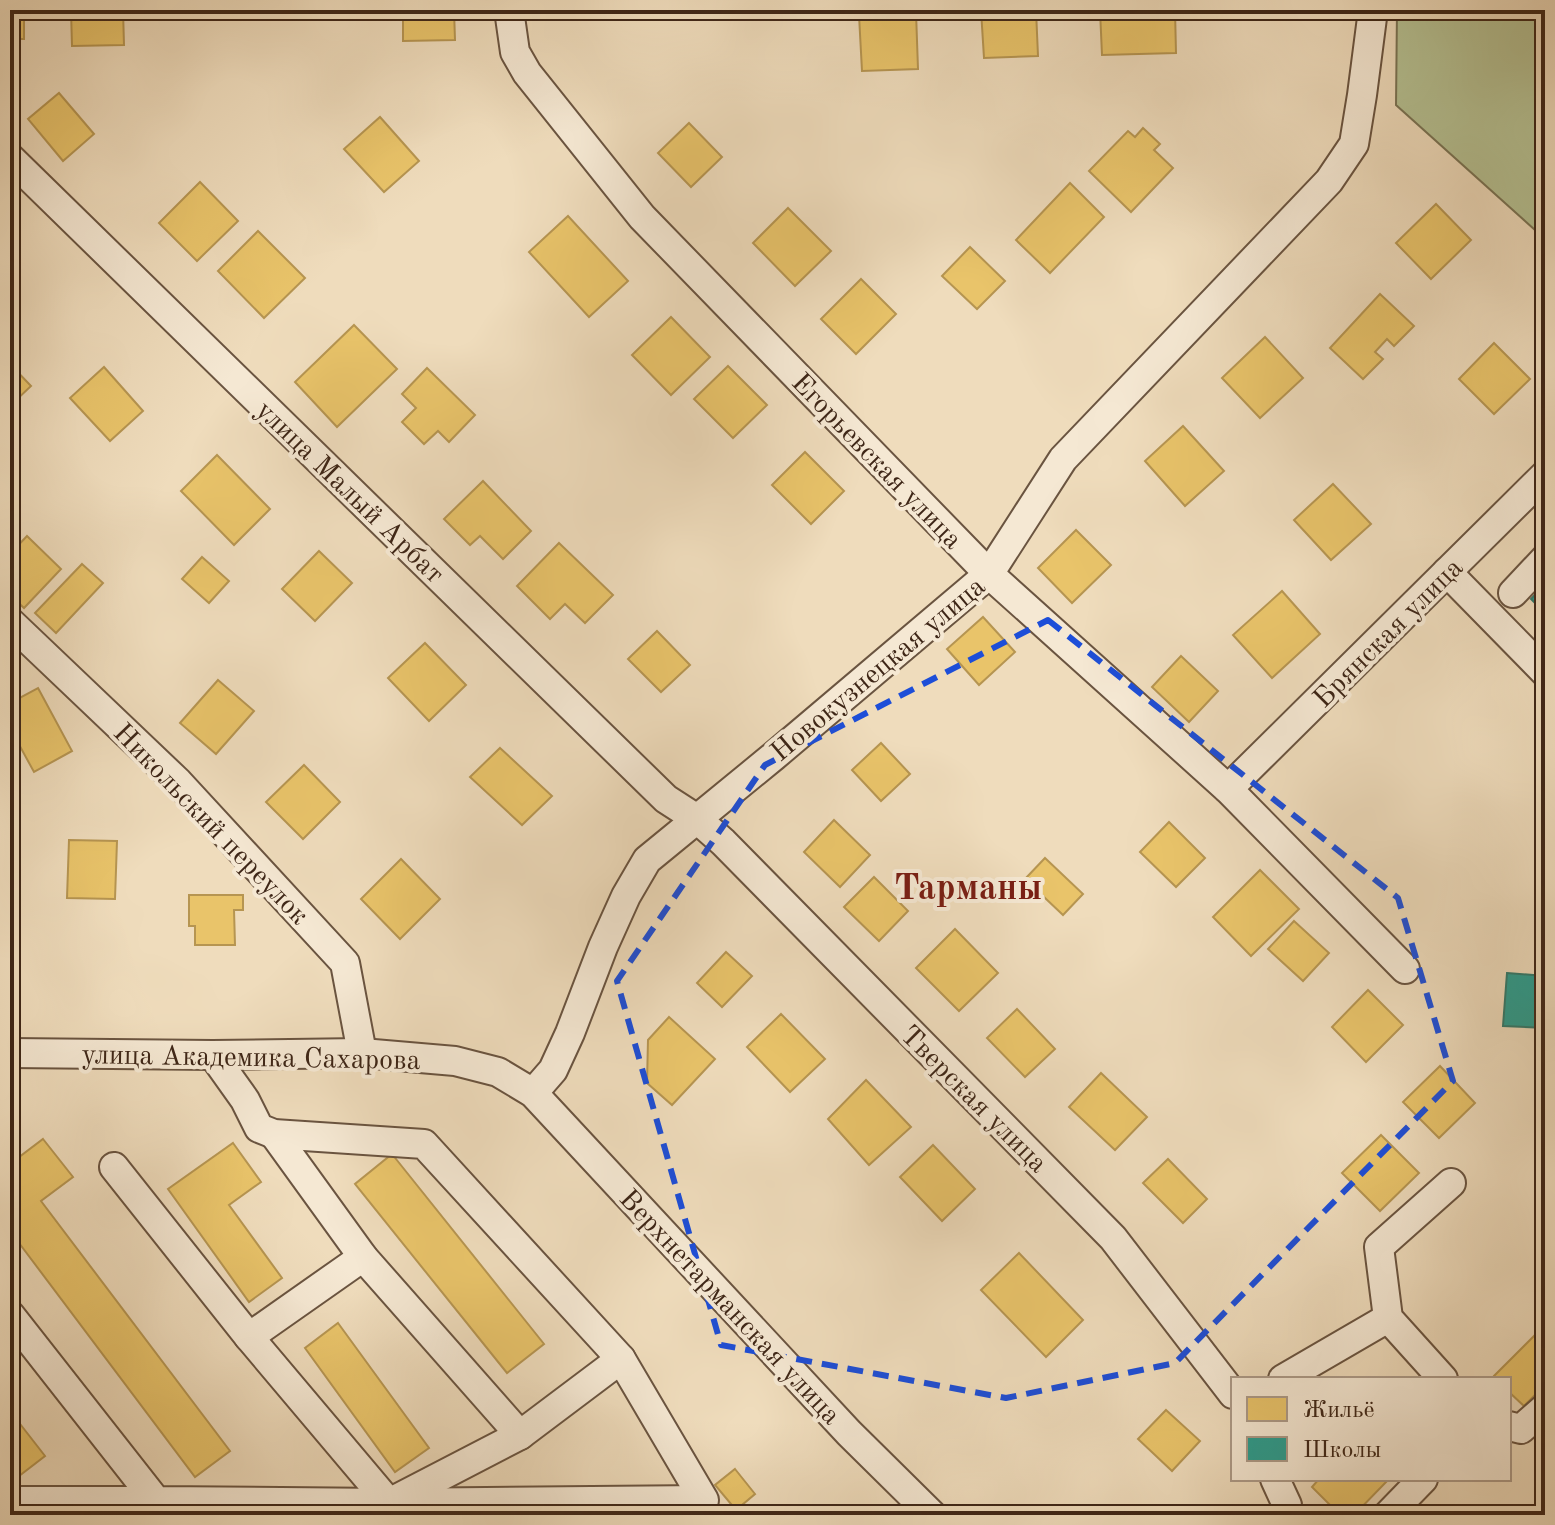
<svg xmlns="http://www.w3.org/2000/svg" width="1555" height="1525" font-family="'Old Standard TT',serif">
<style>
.green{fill:#b5c193;stroke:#7a7455;stroke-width:2}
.homes{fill:#e9c46a;stroke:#b69551;stroke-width:2}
.schools{fill:#2a9d8f;stroke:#30796b;stroke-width:2}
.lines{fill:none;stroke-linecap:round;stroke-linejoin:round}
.minor-casing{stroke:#6a5440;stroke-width:32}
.minor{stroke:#f5e8d3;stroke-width:28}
.marked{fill:none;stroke:#1d4ed8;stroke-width:6;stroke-dasharray:16 10;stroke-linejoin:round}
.labels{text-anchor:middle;stroke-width:8;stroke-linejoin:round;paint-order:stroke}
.street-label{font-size:28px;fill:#3e2617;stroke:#f5e8d3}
.district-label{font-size:36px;font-weight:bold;fill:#7a1f14;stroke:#f5e8d3}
</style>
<rect width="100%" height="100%" fill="#efdcbc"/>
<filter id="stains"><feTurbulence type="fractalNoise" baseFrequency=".0025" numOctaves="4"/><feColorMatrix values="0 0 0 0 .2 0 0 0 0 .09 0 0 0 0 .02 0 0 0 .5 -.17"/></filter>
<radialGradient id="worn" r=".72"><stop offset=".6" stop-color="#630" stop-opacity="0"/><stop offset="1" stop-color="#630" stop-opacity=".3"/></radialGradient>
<!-- green -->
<polygon class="green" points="1397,10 1545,10 1545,239 1396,105"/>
<!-- homes -->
<g class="homes">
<rect x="10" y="10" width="14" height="29"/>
<polygon points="71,10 123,10 124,45 72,46"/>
<polygon points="403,10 454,10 455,40 403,41"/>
<polygon points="981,10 1036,10 1038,56 984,58"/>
<polygon points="1100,10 1175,10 1176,53 1102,55"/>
<polygon points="916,12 918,69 862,71 859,15"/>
<polygon points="59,93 94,134 63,161 28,119"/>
<polygon points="380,117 419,161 384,192 344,149"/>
<polygon points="689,123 722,157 691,187 658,153"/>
<polygon points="1143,128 1160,144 1154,150 1173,168 1131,212 1089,171 1128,131 1135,137"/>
<polygon points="200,182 238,221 197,261 159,223"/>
<polygon points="1070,183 1104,217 1050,273 1016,240"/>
<polygon points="1436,204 1471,240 1431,279 1396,243"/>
<polygon points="788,208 831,251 795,286 753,243"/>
<polygon points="568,216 628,281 589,317 529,252"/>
<polygon points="258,231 305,278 264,318 218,271"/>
<polygon points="970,247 1005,281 977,309 942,276"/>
<polygon points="861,279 896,314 856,354 821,319"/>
<polygon points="1380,294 1414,326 1394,346 1387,339 1375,352 1383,359 1363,379 1330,348"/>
<polygon points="671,317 710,357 671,395 632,355"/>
<polygon points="354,325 397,369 337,427 295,382"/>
<polygon points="1265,337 1303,378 1260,418 1222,378"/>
<polygon points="1494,343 1530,379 1494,414 1459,379"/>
<polygon points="10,364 31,386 10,406"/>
<polygon points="728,366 767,405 733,438 694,399"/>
<polygon points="104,367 143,411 110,441 70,398"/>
<polygon points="427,368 475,415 449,442 438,431 424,444 402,422 416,408 402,394"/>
<polygon points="1183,426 1224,471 1185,506 1145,461"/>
<polygon points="805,452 844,491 811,524 772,485"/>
<polygon points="217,455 270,509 234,545 181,491"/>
<polygon points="483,481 531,531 503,559 480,536 470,545 444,519"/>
<polygon points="1333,484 1371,524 1331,560 1294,520"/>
<polygon points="1076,530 1111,565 1072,603 1038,568"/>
<polygon points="27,536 61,569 24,608 10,595 10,554"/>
<polygon points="559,543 613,595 585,623 565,604 550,619 517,586"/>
<polygon points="319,551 352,583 315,621 282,589"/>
<polygon points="202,557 229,581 209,603 182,579"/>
<polygon points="82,564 103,583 56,633 35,613"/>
<polygon points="1282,591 1320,634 1272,678 1233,635"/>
<polygon points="983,617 1015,652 979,685 947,649"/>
<polygon points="657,631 690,665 661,692 628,659"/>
<polygon points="425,643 466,685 429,721 388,678"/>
<polygon points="1181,656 1218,691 1189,722 1152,687"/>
<polygon points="218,680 254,711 216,754 180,723"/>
<polygon points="38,688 72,751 34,772 10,728 10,703"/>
<polygon points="881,743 910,774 881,801 852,770"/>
<polygon points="500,748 552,796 522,825 470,777"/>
<polygon points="304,765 340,802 303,839 266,802"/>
<polygon points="834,820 870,855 840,887 804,852"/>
<polygon points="1169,822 1205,858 1176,887 1140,852"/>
<polygon points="69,840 117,841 115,899 67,898"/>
<polygon points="1045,858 1083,894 1063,915 1025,879"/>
<polygon points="401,859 440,899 400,939 361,899"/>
<polygon points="1260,870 1299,909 1251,956 1213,917"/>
<polygon points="874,877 908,911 879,941 844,907"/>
<polygon points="189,895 243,895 243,910 234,910 235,945 195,945 195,926 189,926"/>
<polygon points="1294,921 1329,953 1303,981 1268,949"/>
<polygon points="955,929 998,973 959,1011 916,968"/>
<polygon points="726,952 752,976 722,1007 697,983"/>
<polygon points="1368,990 1403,1025 1366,1062 1332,1027"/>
<polygon points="1017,1009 1055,1049 1025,1077 987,1038"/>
<polygon points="781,1014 825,1059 790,1092 747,1047"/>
<polygon points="669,1017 715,1059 672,1105 647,1083 648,1040"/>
<polygon points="1440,1066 1475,1103 1439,1138 1403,1102"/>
<polygon points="1101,1073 1147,1117 1115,1150 1069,1107"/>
<polygon points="866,1080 911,1127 869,1165 828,1119"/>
<polygon points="1381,1135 1419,1173 1380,1211 1342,1173"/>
<polygon points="43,1139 73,1177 41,1201 230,1451 195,1477 10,1231 10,1164"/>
<polygon points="233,1143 261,1182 229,1205 282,1278 249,1302 168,1189"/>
<polygon points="933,1145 975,1189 942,1221 900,1177"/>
<polygon points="392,1154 544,1344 507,1373 355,1184"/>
<polygon points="1168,1159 1207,1199 1183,1223 1143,1183"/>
<polygon points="1019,1253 1083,1320 1046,1357 981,1290"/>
<polygon points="338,1323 429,1448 395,1472 305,1348"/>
<polygon points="1545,1325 1545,1385 1524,1406 1509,1392 1509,1379 1496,1379 1494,1376"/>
<polygon points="1166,1410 1200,1441 1172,1471 1138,1439"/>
<polygon points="10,1411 45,1456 10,1483"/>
<polygon points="735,1469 755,1494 736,1510 715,1485"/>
<polygon points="1319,1479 1389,1479 1354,1515 1340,1515 1312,1487"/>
</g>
<!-- schools -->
<g class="schools">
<polygon points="1545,584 1545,613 1531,599"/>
<polygon points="1543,795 1545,795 1545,879 1537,878"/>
<polygon points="1507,973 1545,976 1545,1028 1503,1026"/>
</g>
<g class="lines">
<!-- minor casing -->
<g class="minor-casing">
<g id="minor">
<polyline points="509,10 515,52 527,73 642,217 989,574 1228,789 1405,969"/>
<polyline points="10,158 666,799 697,819 723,842 1113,1238 1233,1394"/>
<polyline points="1447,572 1545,672"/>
<polyline points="1513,593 1545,559"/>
<polyline points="10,622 178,782 345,963 362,1053"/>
<polyline points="1228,789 1545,475"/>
<polyline points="10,1053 213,1055 362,1053 455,1061 498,1072 533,1093 849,1433 932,1515"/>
<polyline points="533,1093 553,1070 570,1033 603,947 626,896 647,860 774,756 989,574 1063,459 1329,181 1354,144 1362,95 1373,10"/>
<polyline points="274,1134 363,1257 520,1435"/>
<polyline points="114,1167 249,1337 363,1257"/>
<polyline points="10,1315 156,1501 389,1503 704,1500 621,1359 424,1144 274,1134 259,1128 245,1100 213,1055"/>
<polyline points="249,1337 389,1503 520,1435 621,1359"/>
<polyline points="1283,1379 1388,1318"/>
<polyline points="1443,1379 1388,1318 1379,1247 1451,1183"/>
<polyline points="1509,1426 1521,1429 1545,1408"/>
<polyline points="1275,1479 1287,1505 1287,1515"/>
<polyline points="10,1501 156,1501"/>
<polyline points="1388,1515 1423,1479"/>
</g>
</g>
<!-- minor -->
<use href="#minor" class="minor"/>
</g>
<!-- marked area -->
<path class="marked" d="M1048 620 1398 898 1453 1081 1175 1363 1006 1398 721 1345 617 981 765 765Z"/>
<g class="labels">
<!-- street labels -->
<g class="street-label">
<text transform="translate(878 460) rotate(46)" y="10">Егорьевская улица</text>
<text transform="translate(351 491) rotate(44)" y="10">улица Малый Арбат</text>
<text transform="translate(1387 632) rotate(-45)" y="10">Брянская улица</text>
<text transform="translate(877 668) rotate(-40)" y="10">Новокузнецкая улица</text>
<text transform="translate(212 823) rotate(46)" y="10">Никольский переулок</text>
<text transform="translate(251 1056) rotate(1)" y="10">улица Академика Сахарова</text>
<text transform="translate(975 1098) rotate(45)" y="10">Тверская улица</text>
<text transform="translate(731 1306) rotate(47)" y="10">Верхнетарманская улица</text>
</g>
<!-- district labels -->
<g class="district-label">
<text x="968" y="899">Тарманы</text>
</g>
</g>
<!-- margin -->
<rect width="1555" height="1525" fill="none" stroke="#efdcbc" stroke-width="40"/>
<rect x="12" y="12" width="1531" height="1501" fill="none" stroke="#3e2617" stroke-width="4"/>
<rect x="20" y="20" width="1515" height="1485" fill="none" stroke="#3e2617" stroke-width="2"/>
<!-- legend -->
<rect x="1231" y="1377" width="280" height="104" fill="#f5e8d3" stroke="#ac9a88" stroke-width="2"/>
<rect x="1247" y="1397" width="40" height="24" fill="#e9c46a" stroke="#ac9a88" stroke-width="2"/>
<text x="1303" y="1417" font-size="24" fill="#3e2617">Жильё</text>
<rect x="1247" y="1437" width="40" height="24" fill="#2a9d8f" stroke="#ac9a88" stroke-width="2"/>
<text x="1303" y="1457" font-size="24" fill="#3e2617">Школы</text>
<rect width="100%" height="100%" filter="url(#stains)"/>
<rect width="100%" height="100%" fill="url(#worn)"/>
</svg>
